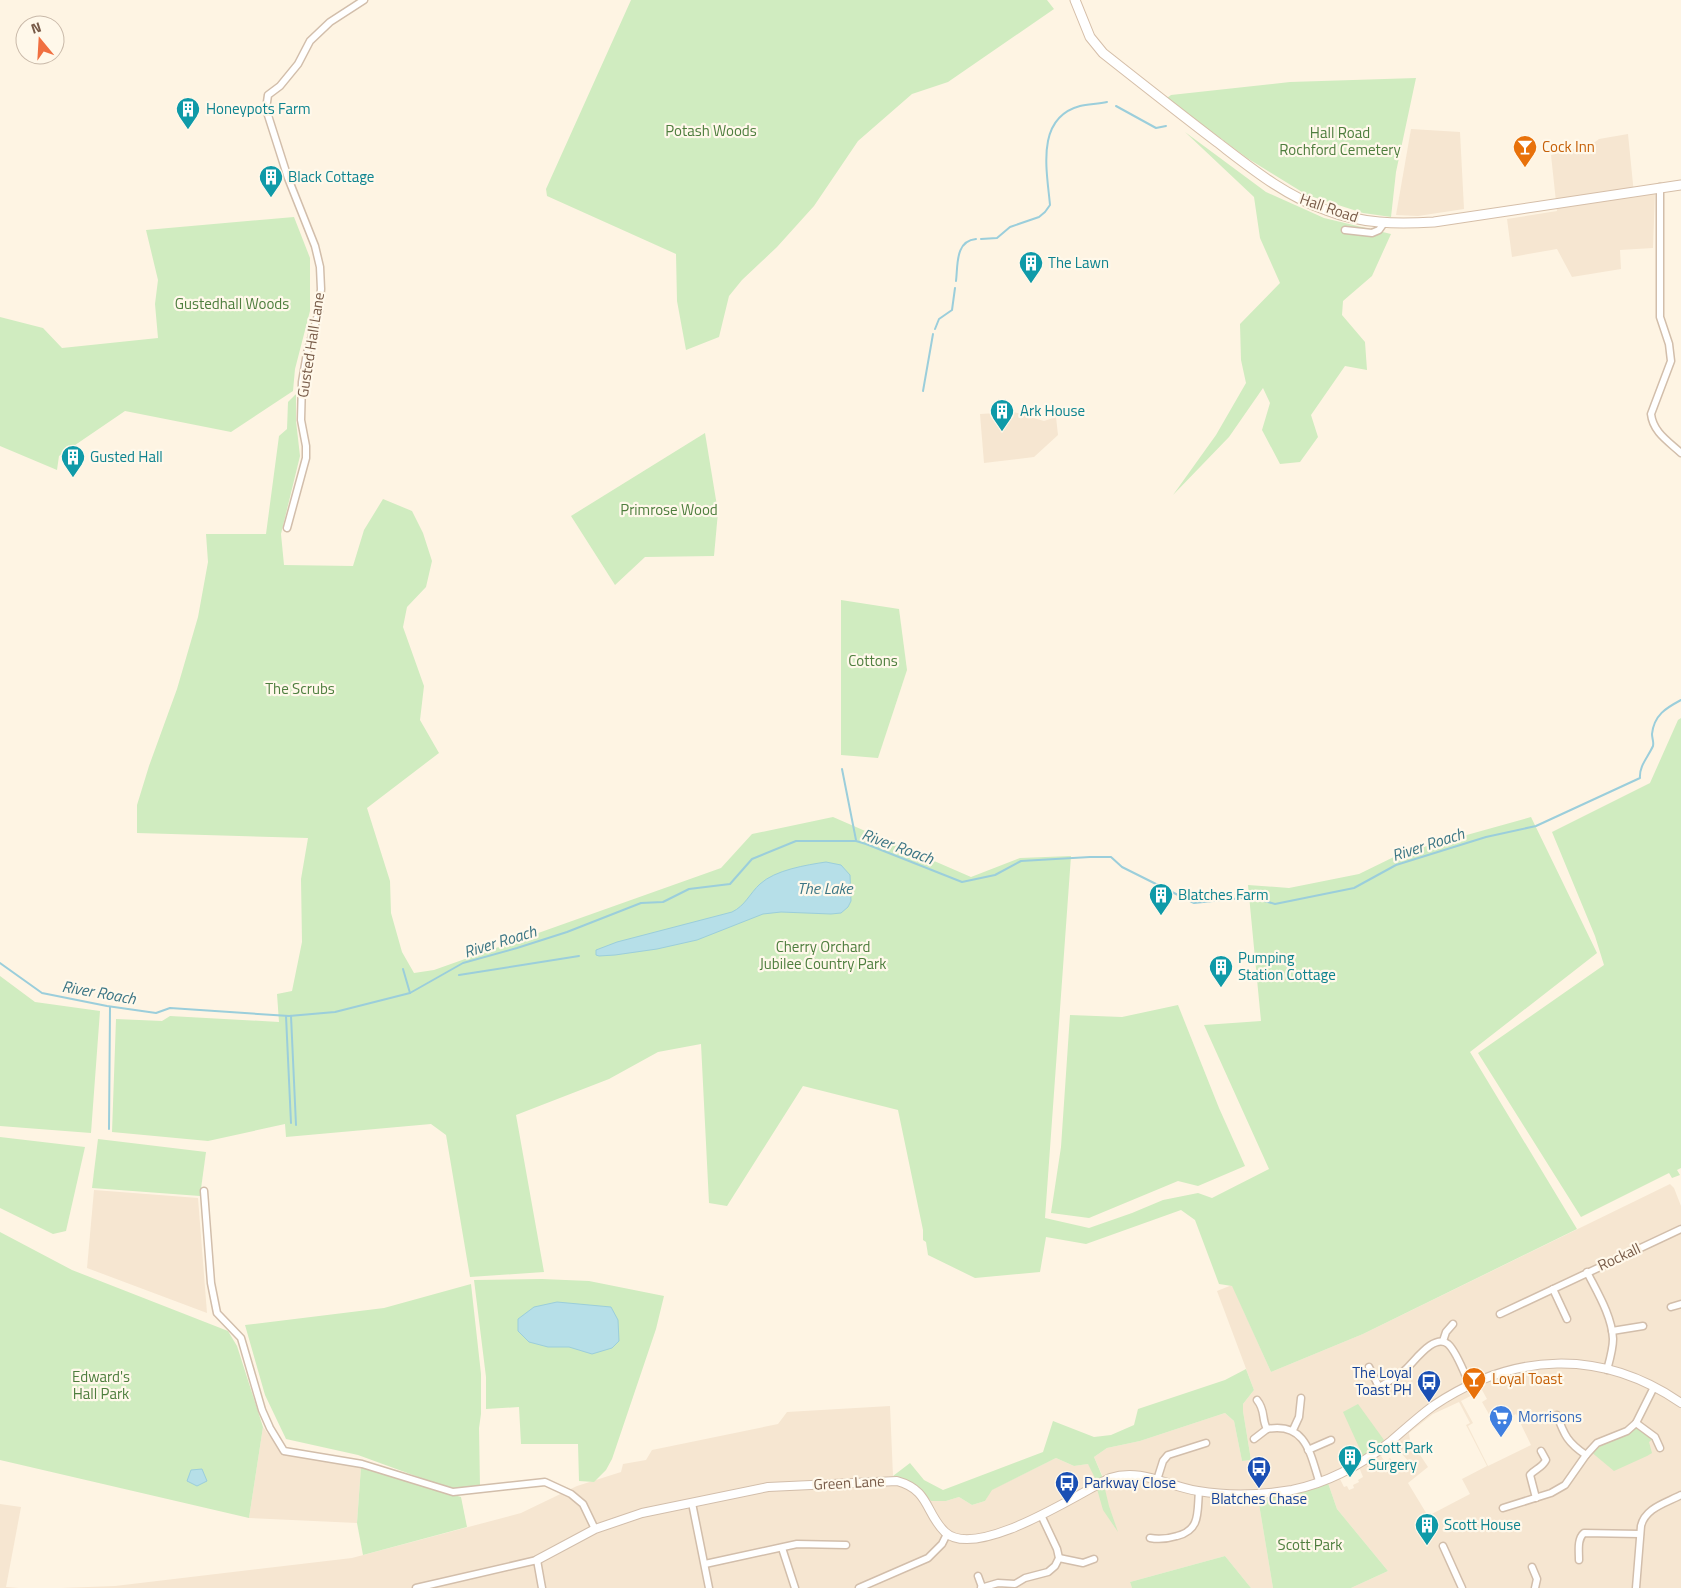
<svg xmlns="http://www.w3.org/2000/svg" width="1681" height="1588" font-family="'Titillium Web',sans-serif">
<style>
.residential{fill:#f6e6d1;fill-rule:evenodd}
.green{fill:#d0ecc0}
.water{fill:#b6dfe8;stroke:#9bcedb}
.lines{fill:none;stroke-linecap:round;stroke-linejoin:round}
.stream{stroke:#9bcedb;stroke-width:2}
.minor-casing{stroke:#d2beab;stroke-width:9}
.tertiary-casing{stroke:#d2beab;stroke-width:10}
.secondary-casing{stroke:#d5bea8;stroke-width:11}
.minor{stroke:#fff;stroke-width:6}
.tertiary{stroke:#fff;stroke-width:8}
.secondary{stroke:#fff;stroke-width:9}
.labels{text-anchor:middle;stroke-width:4.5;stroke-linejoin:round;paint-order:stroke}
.culture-label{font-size:15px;fill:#0d838f;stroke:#fff8ea;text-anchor:start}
.park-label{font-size:15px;fill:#4e7e3e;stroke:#fff8ea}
.food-label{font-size:15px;fill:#c56008;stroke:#fff8ea;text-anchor:start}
.street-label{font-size:15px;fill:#775a47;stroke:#fff8ea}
.transit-label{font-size:15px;fill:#164399;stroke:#fff8ea;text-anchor:end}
.shop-label{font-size:15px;fill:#366cbe;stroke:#fff8ea;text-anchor:start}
.water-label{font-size:16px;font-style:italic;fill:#3c7685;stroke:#fff8ea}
</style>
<rect width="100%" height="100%" fill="#fef4e3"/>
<!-- residential -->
<g class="residential">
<polygon points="1411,129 1460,132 1464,209 1418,216 1396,215"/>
<polygon points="1628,134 1634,194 1655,193 1653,248 1620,250 1621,269 1572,277 1557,249 1512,257 1507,219 1557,211 1551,155 1591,145 1599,139"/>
<polygon points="1014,412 1044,421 1056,417 1058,435 1034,457 984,463 980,414"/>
<path d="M1670 1184 1674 1188 1681 1206V1588H1351L1388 1571 1337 1509 1328 1483 1309 1490 1258 1498 1273 1588H1251L1225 1556 1130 1582 1132 1588H61L115 1586 352 1558 521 1513 577 1486 621 1472 623 1464 646 1460 652 1450 778 1424 787 1412 890 1406 893 1476 946 1501 959 1497 972 1505 985 1501 991 1490 1056 1458 1074 1466 1088 1464 1103 1477 1094 1457 1107 1448 1140 1441 1225 1413 1234 1421 1242 1461 1251 1460 1243 1411V1404L1254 1390 1217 1291 1232 1285 1271 1372 1363 1334ZM1482 1390 1487 1399 1482 1402 1490 1416 1506 1409 1510 1417 1516 1414 1531 1445 1488 1466 1468 1426 1473 1423 1461 1401ZM1459 1402 1470 1423 1466 1425 1487 1466 1462 1479 1470 1494 1428 1516 1408 1483 1428 1467 1410 1440 1409 1433 1433 1414ZM1394 1445 1410 1463 1401 1471 1390 1458 1385 1462 1381 1456ZM1359 1467 1363 1477 1358 1480 1359 1482 1353 1485 1354 1488 1349 1490 1347 1486 1344 1487 1339 1477Z"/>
<polygon points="94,1190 198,1198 207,1313 87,1268"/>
<polygon points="263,1427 282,1453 361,1467 357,1523 249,1518"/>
<polygon points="0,1504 21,1507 6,1587 19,1588 0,1588"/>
</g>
<!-- green -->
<g class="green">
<polygon points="631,0 1047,0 1054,9 948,82 912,94 858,141 814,206 777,247 742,280 729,296 719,337 686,350 677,301 676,254 547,196 546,189"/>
<polygon points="1416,78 1396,172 1391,217 1363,213 1307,195 1247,158 1167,98 1171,95 1290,82"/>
<polygon points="1185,132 1266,192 1324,218 1391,234 1372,276 1343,301 1342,315 1365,342 1367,370 1345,366 1311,415 1318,437 1300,462 1280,464 1262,430 1270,403 1263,388 1229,437 1173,495 1216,435 1246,383 1241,360 1240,324 1280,283 1260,238 1254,197"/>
<polygon points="294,217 310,258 310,311 295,369 293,391 231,432 125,411 59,456 57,470 0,446 0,317 43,328 62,348 158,338 155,304 158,280 146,230"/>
<polygon points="296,394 296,421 300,456 281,534 284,565 353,566 364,530 383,499 412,511 423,533 432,561 426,587 407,607 403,627 424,686 420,720 439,753 367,808 390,881 391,913 402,952 414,973 434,970 721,868 752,834 833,817 971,877 1020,858 1071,856 1045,1218 1089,1228 1132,1213 1163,1200 1198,1193 1212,1198 1269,1169 1204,1025 1261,1021 1248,885 1289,888 1359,874 1402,853 1531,817 1597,953 1470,1052 1577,1229 1363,1334 1271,1372 1232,1286 1219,1284 1195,1220 1181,1210 1086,1244 1046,1237 1040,1272 975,1278 928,1255 926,1242 923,1240 923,1230 898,1110 803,1086 727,1206 709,1203 701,1044 658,1052 609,1079 516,1115 544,1272 470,1277 446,1135 431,1124 286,1137 285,1124 208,1141 112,1132 116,1019 162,1021 170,1016 279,1022 277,994 292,991 302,942 301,879 308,838 137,833 137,805 149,766 177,689 198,617 208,562 206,534 266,534 279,436 287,429 288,402"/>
<polygon points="705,433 718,512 714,556 645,557 615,585 571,516"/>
<polygon points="841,600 899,609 907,670 878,758 841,755"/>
<polygon points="1681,718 1681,1168 1677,1170 1680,1175 1672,1178 1669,1173 1581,1217 1478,1053 1604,965 1595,936 1552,832 1650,783 1678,720"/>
<polygon points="0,976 35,1002 100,1011 91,1133 0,1126"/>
<polygon points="1178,1005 1219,1108 1245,1166 1198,1186 1178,1181 1089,1218 1051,1213 1061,1147 1070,1015 1122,1017"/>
<polygon points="0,1137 85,1147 66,1231 53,1234 0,1208"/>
<polygon points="98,1139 206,1152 200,1196 92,1188"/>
<polygon points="0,1232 72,1270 228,1331 237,1346 263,1427 249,1518 0,1460"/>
<polygon points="542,1279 589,1281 664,1296 656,1329 612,1459 606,1470 594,1482 579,1481 578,1444 521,1444 519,1407 486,1409 486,1377 474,1280"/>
<polygon points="471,1284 481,1374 481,1414 479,1428 480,1487 454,1490 358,1455 286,1439 265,1395 245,1325 384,1308"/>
<polygon points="1246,1369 1254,1390 1243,1404 1243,1411 1251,1460 1242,1461 1234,1421 1225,1413 1140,1441 1107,1448 1094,1457 1103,1478 1096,1480 1088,1464 1074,1466 1056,1458 992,1490 985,1501 972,1505 959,1497 946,1501 931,1501 921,1489 893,1476 910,1463 924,1480 943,1490 1043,1452 1053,1421 1094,1437 1111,1435 1134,1425 1138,1409 1225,1380"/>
<polygon points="1358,1404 1384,1440 1363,1456 1343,1412"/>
<polygon points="1636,1423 1655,1437 1649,1442 1652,1453 1647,1456 1614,1471 1590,1451"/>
<polygon points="361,1467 461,1497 467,1527 363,1555 357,1523"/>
<polygon points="1328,1483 1337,1509 1388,1571 1351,1588 1273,1588 1258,1498 1309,1490"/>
<polygon points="1104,1485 1109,1506 1118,1532 1103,1510 1097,1489"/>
<polygon points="1225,1556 1251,1588 1132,1588 1130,1582"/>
</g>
<!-- water -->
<g class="water">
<path d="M826 862 841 865 850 875 851 901 848 907 841 913 831 914 781 912 763 914 697 940 657 949 615 955 599 956 596 955V950L617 942 732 912C745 906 750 893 760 884 775 870 806 865 826 862Z"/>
<polygon points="557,1302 611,1307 618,1320 619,1341 612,1348 592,1354 569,1347 548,1347 529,1342 518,1331 518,1319 534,1307"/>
<polygon points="202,1469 207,1481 197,1486 187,1481 191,1470"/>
</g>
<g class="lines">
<!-- stream -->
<g class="stream">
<polyline points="1116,106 1156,128 1166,126"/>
<path d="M981 239 997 238 1010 227 1039 217 1045 212 1050 205C1047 171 1035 118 1080 106 1088 104 1098 104 1107 102"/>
<path d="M956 281C958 265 955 241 976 239"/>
<polyline points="935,329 939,319 952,310 955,288"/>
<polyline points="923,391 933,334"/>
<polyline points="842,769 856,840"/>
<path d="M0 963 42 993 107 1006 156 1013 170 1008 289 1016 335 1012 410 993 463 963 517 948 567 932 641 903 663 902 689 889 730 884 752 859 796 841H856L866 844 962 882 995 875 1021 861 1090 857H1111L1122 867 1194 903 1251 897 1275 904 1354 888 1396 865 1486 837 1536 826 1640 778C1639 766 1648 757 1653 746 1654 741 1652 739 1652 734 1654 715 1666 708 1681 700"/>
<polyline points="403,969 410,993"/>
<polyline points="459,975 579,956"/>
<polyline points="286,1016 291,1123"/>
<polyline points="291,1016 296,1125"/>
<polyline points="109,1129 110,1007"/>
</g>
<!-- minor casing -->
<g class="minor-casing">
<g id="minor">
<path d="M1660 187V317L1669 344 1671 361 1651 414C1653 432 1668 441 1681 453"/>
<polyline points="1345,230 1372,233 1379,230 1384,223"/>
<polyline points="287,528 306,458 306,446 301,420 302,382 307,353 319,311 321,289 320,267 315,246 288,178 266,109 268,95 280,86 298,64 310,41 330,22 364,0"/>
<polyline points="204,1191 211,1283 217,1313 241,1338 262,1410 270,1428 284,1451 362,1464 453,1492 545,1482 571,1494 583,1504 595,1529"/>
<path d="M1587 1272C1597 1292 1612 1316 1613 1339 1613 1349 1610 1359 1607 1370"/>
<polyline points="1553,1289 1567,1319"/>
<polyline points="1671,1307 1681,1304"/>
<polyline points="1500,1314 1681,1229"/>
<polyline points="1612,1331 1643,1326"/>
<polyline points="1443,1341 1446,1332 1453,1324"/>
<path d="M1369 1367 1379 1387C1388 1382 1397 1377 1405 1370 1415 1361 1434 1333 1448 1344 1457 1352 1465 1375 1470 1386"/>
<path d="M1557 1415C1564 1435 1568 1443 1586 1455"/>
<polyline points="1636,1423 1655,1437 1660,1448"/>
<path d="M1267 1429C1305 1422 1310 1452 1319 1481"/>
<polyline points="1293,1430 1299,1417 1301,1398"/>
<path d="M1254 1439 1267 1429C1261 1418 1266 1411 1257 1400"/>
<polyline points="1308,1450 1331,1440"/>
<polyline points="1157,1480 1163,1461 1168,1455 1206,1443"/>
<path d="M1536 1498 1530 1475C1535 1469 1542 1468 1546 1460L1541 1451"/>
<polyline points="692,1503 709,1588"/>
<polyline points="1503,1508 1551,1493 1565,1485 1586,1455 1597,1443 1627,1431 1636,1423 1654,1387"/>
<path d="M1150 1538C1160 1540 1167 1539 1177 1536 1201 1530 1197 1512 1199 1491"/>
<polyline points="1443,1546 1462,1588"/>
<polyline points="782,1548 795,1588"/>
<polyline points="1059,1558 1083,1563 1094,1559"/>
<path d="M1579 1560C1579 1551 1577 1539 1584 1533L1640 1534"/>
<polyline points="705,1564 797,1544 846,1545"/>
<polyline points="1532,1567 1537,1579 1535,1588"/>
<polyline points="978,1576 982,1587"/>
<polyline points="416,1588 537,1560 542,1588"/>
<polyline points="859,1588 928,1558 942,1544 947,1534"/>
<polyline points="981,1588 998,1583 1015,1584 1025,1578 1048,1572 1055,1566 1059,1558 1057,1549 1041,1515"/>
<path d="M1636 1588 1641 1526C1645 1508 1666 1503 1681 1495"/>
</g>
</g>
<!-- tertiary casing -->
<g class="tertiary-casing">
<path id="tertiary" d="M537 1560 595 1529 642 1513 768 1487 897 1481C930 1490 925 1513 945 1532 976 1561 1078 1494 1110 1478 1142 1468 1166 1486 1198 1491 1228 1496 1262 1495 1292 1490 1327 1483 1362 1464 1390 1442 1404 1430 1418 1417 1433 1406 1513 1352 1601 1348 1681 1403"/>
</g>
<!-- secondary casing -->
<g class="secondary-casing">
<path id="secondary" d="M1075 0 1090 37 1103 53C1141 83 1179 113 1217 142 1251 168 1285 196 1326 210 1362 224 1396 224 1434 222L1681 185"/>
</g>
<!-- minor -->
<use href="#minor" class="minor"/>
<!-- tertiary -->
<use href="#tertiary" class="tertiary"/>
<!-- secondary -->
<use href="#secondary" class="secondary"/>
</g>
<!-- icons -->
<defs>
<g id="building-pin" transform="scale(1.25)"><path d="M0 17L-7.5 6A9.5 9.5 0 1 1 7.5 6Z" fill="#0f9aa8" stroke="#fff8ea"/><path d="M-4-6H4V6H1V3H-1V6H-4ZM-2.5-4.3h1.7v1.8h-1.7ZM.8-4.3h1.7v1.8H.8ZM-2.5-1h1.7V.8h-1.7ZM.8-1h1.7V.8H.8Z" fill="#fff"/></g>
<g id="bar-pin" transform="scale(1.25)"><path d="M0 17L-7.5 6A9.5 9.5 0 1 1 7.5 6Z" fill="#e8710a" stroke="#fff8ea"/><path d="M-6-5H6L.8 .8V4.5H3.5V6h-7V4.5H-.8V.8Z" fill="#fff"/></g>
<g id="bus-pin" transform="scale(1.25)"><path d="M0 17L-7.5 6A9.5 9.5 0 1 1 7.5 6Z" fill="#1a4fb4" stroke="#fff8ea"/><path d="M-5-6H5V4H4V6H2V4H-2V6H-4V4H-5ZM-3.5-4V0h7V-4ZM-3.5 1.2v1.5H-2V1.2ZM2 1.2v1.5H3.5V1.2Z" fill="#fff"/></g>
<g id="supermarket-pin" transform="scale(1.25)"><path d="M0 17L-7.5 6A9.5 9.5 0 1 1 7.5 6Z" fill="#3f7fe0" stroke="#fff8ea"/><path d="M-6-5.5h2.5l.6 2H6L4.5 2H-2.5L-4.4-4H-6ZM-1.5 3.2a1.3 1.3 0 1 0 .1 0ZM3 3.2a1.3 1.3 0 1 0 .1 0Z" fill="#fff"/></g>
</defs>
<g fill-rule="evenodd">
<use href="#building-pin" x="188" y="109"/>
<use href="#bar-pin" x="1525" y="147"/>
<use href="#building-pin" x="271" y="177"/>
<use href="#building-pin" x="1031" y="263"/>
<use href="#building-pin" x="1002" y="411"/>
<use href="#building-pin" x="73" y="457"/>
<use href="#building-pin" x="1161" y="895"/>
<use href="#building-pin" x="1221" y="967"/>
<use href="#bar-pin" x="1474" y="1379"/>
<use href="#bus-pin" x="1429" y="1382"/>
<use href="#supermarket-pin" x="1501" y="1417"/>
<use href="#building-pin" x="1350" y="1457"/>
<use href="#bus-pin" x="1259" y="1468"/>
<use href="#bus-pin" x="1067" y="1483"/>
<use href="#building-pin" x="1427" y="1525"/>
</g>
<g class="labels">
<!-- culture labels -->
<g class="culture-label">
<text x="206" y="114">Honeypots Farm</text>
<text x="288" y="182">Black Cottage</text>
<text x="1048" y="268">The Lawn</text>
<text x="1020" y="416">Ark House</text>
<text x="90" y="462">Gusted Hall</text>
<text x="1178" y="900">Blatches Farm</text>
<text x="1238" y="963">Pumping<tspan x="1238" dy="17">Station Cottage</tspan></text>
<text x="1368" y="1453">Scott Park<tspan x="1368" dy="17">Surgery</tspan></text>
<text x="1444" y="1530">Scott House</text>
</g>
<!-- park labels -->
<g class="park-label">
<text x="711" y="136">Potash Woods</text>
<text x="1340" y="138">Hall Road<tspan x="1340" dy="17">Rochford Cemetery</tspan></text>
<text x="232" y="309">Gustedhall Woods</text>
<text x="669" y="515">Primrose Wood</text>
<text x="873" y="666">Cottons</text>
<text x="300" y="694">The Scrubs</text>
<text x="823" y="952">Cherry Orchard<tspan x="823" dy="17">Jubilee Country Park</tspan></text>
<text x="101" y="1382">Edward's<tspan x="101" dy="17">Hall Park</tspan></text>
<text x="1310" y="1550">Scott Park</text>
</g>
<!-- food labels -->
<g class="food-label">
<text x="1542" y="152">Cock Inn</text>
<text x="1492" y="1384">Loyal Toast</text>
</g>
<!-- street labels -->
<g class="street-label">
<text transform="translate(1329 208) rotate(19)" y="5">Hall Road</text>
<text transform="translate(311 345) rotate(-81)" y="5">Gusted Hall Lane</text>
<text transform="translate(1619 1257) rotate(-25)" y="5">Rockall</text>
<text transform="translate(849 1483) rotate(-3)" y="5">Green Lane</text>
</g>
<!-- transit labels -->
<g class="transit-label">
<text x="1412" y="1378">The Loyal<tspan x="1412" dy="17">Toast PH</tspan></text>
<text x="1084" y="1488" text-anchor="start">Parkway Close</text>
<text x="1259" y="1504" text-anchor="middle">Blatches Chase</text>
</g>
<!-- shop labels -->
<g class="shop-label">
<text x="1518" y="1422">Morrisons</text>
</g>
<!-- water labels -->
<g class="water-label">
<text transform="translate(1428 844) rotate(-18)" y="6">River Roach</text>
<text transform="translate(898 846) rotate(20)" y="6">River Roach</text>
<text x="825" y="894">The Lake</text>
<text transform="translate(500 941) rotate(-17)" y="6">River Roach</text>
<text transform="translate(99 992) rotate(10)" y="6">River Roach</text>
</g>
</g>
<!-- north arrow -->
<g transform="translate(40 40) rotate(342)"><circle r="24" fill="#fff8ea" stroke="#c9b9a9"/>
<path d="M0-4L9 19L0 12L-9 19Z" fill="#f06f40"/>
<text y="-8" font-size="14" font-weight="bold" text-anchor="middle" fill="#775a47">N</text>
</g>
</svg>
